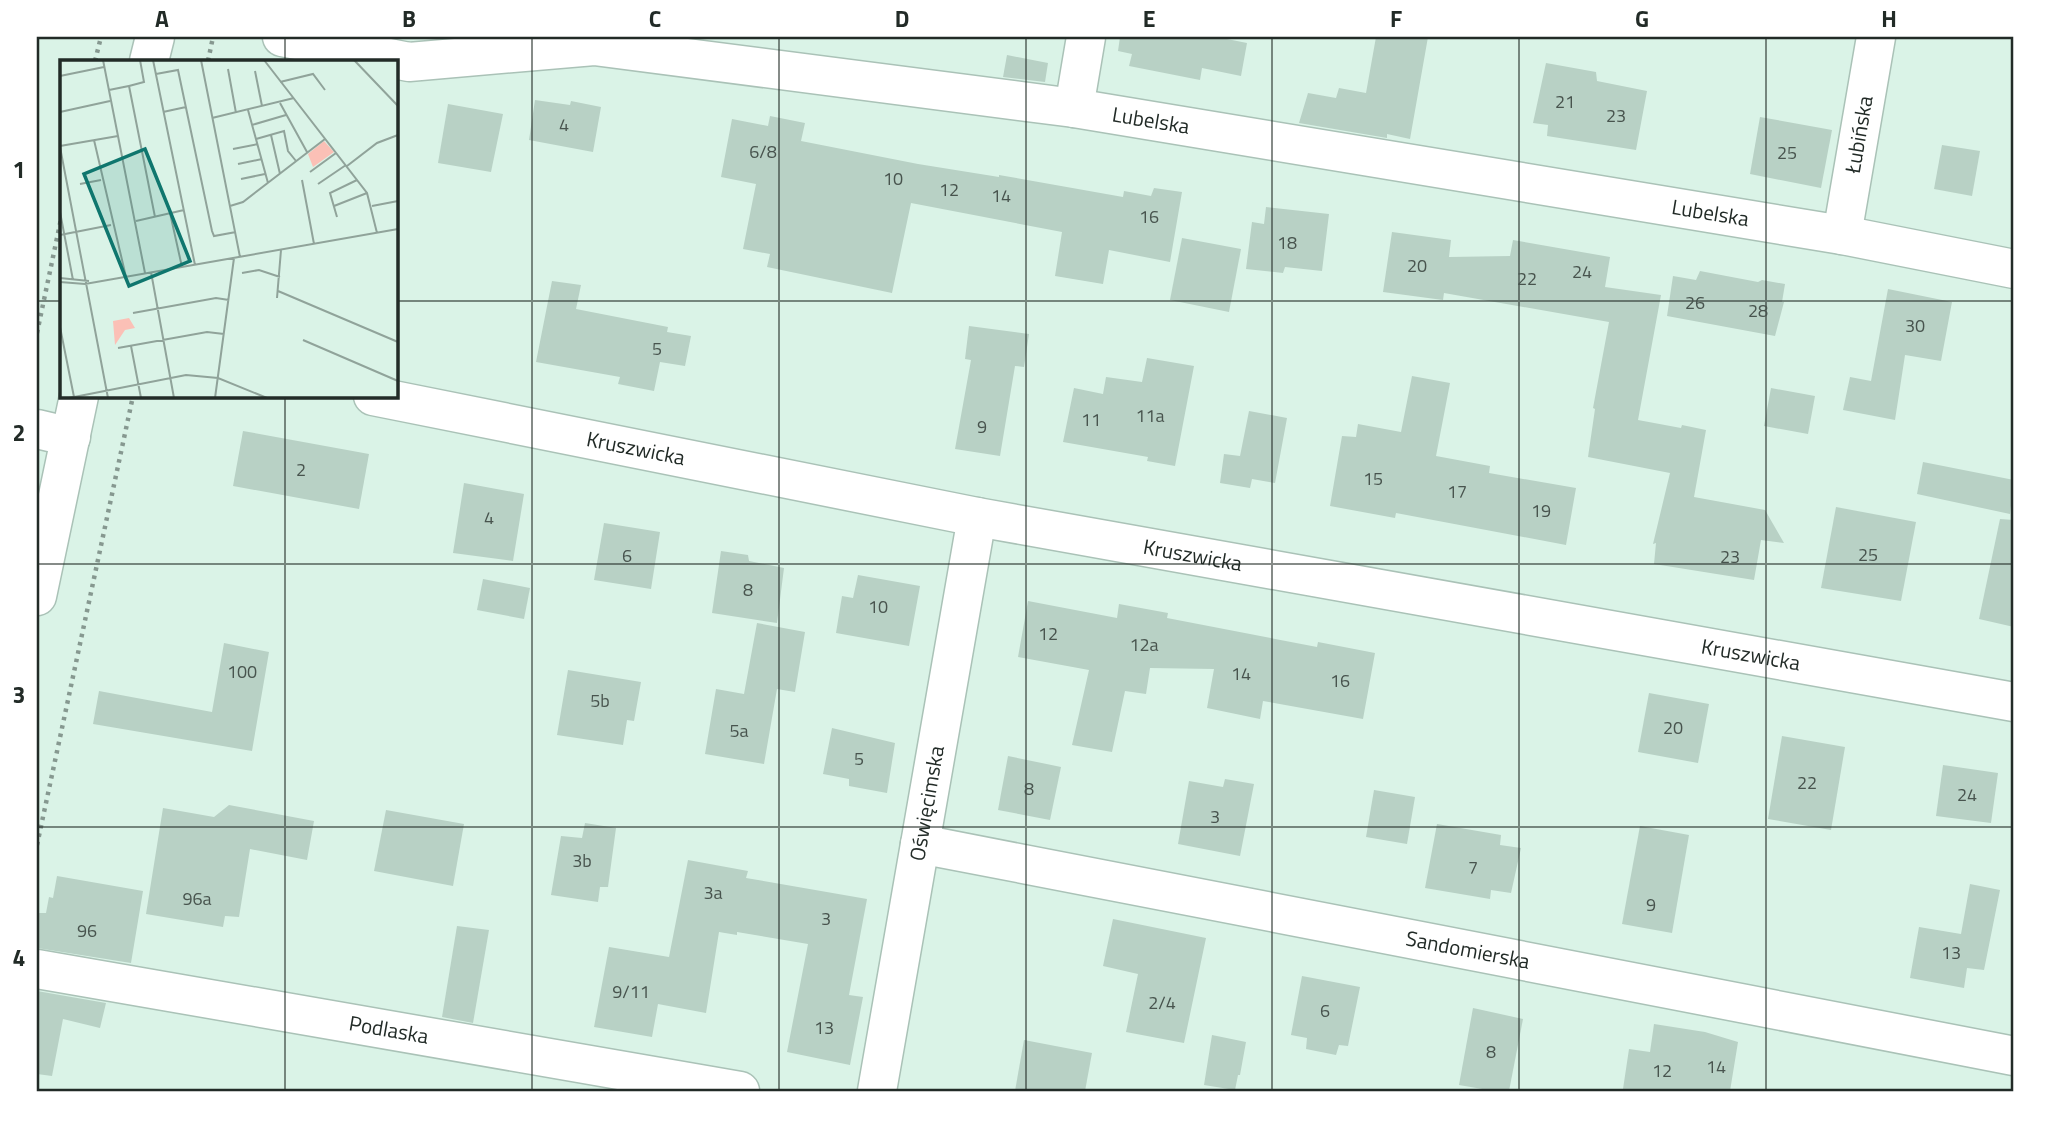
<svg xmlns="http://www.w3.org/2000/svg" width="2051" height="1128" font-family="'Titillium Web',sans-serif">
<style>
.building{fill:#b8d1c5}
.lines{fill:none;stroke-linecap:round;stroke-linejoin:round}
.minor-casing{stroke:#aac2b7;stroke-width:41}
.secondary-casing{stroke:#aac2b7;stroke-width:41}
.path{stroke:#869890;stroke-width:4.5;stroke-dasharray:3.5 5;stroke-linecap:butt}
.minor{stroke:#fff;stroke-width:38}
.secondary{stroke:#fff;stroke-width:38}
.grid{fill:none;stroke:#222b27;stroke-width:2;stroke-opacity:0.55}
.labels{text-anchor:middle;stroke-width:6;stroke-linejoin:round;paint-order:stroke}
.number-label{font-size:18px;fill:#48544e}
.street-label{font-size:21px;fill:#222b27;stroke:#fff}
.inset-road{fill:none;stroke:#90a39a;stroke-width:2}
.view{fill:#0f766e;fill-opacity:0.15;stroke:#0f766e;stroke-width:3.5}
.inset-edge{fill:none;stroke:#222b27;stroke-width:3.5}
.neatline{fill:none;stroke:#222b27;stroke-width:2.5}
.grid-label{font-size:23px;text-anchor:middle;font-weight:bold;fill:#222b27}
</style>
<rect width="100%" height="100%" fill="#daf3e7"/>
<!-- building -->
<g class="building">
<polygon points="1120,37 1217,37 1247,43 1241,76 1202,68 1200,80 1129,66 1132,54 1118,51"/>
<polygon points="1376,37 1428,37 1410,139 1387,134 1387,138 1299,123 1308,93 1336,98 1339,88 1366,93"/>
<polygon points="1007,55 1048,63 1045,82 1003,77"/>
<polygon points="1546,63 1596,72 1597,81 1647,91 1636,150 1547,136 1548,125 1533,123"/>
<polygon points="535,100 570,105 571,101 601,107 593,152 529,140"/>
<polygon points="448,104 503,114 491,172 438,163"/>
<polygon points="770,116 805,123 801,141 918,164 999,177 999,175 1123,197 1124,191 1151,196 1154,188 1182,192 1170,262 1109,250 1103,284 1055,276 1062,232 911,203 892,293 767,267 770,254 743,249 756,184 721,177 732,119 768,126"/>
<polygon points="1760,117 1832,130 1821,188 1750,174"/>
<polygon points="1942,145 1980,151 1972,196 1934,189"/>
<polygon points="1266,207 1329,214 1322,271 1285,267 1283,273 1246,269 1252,222 1264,224"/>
<polygon points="1392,232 1451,240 1449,257 1510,256 1513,240 1610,257 1605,287 1661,295 1638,420 1681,428 1682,425 1706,430 1694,497 1765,510 1784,543 1761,540 1754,580 1654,564 1656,543 1653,544 1670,473 1588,457 1595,409 1593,408 1609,322 1444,293 1443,300 1383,292"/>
<polygon points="1182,238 1241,249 1229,312 1170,300"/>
<polygon points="1700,271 1758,282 1762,280 1785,284 1782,302 1784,302 1775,336 1667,316 1673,276 1696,280"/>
<polygon points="552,281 581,285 576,309 668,327 667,332 691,336 685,366 660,362 654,391 618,384 620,377 536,362"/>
<polygon points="1888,289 1952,302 1941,361 1905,355 1895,420 1843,410 1850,377 1871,381"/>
<polygon points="969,326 1029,334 1024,367 1015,366 1000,456 955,449 971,360 965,359"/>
<polygon points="1147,358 1194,366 1175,466 1147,461 1148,457 1063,442 1074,388 1103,394 1106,377 1142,382"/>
<polygon points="1412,376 1450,383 1436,456 1490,466 1489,473 1576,488 1566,545 1396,513 1395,518 1330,506 1342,436 1356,437 1358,424 1401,432"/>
<polygon points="1771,388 1815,396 1808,434 1764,426"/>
<polygon points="1249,411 1287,418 1275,483 1252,479 1250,488 1220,483 1224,454 1240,456"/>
<polygon points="243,431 369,454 359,509 233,486"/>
<polygon points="1923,462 2014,480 2010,514 1917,494"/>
<polygon points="464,483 524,494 513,561 453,553"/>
<polygon points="1836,507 1916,522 1901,601 1821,588"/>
<polygon points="2000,519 2014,520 2014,627 1979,619"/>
<polygon points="604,523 660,532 651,589 594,580"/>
<polygon points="721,551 748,555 749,561 784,568 777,623 712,613"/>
<polygon points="858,575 920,586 909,646 836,633 842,596 853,598"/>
<polygon points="483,579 530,588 524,619 477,610"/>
<polygon points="1028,601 1117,618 1119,604 1168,613 1167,618 1317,647 1318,642 1375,653 1363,719 1263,701 1260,719 1207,708 1214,669 1150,668 1146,694 1125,691 1112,752 1072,745 1089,670 1018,657"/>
<polygon points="757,623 805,632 795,692 777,689 764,764 705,754 716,689 744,694"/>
<polygon points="224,643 269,652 252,751 93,724 99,691 212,712"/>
<polygon points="568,670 641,682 634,721 627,720 623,745 557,735"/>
<polygon points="1649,693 1709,704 1698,763 1638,752"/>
<polygon points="832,728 895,743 887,793 849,786 849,779 823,774"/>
<polygon points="1782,736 1845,747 1831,830 1768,819"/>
<polygon points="1008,756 1061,767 1050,820 998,810"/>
<polygon points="1943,765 1998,773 1991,823 1936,816"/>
<polygon points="1225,779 1254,784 1240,856 1178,844 1189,781 1223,787"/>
<polygon points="1374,790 1415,797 1407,844 1366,837"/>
<polygon points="229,805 314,821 307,860 250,849 239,917 225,916 223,927 146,914 163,808 214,817"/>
<polygon points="386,810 464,824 453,886 374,871"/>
<polygon points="585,823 616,828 608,887 600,887 598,902 551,895 561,836 582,838"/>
<polygon points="1437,824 1501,835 1500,845 1521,848 1511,893 1491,890 1490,899 1425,888"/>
<polygon points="1640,826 1689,835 1672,933 1622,924"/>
<polygon points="688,860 748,871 746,878 867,899 849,995 863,997 850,1065 787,1052 808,944 737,932 737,935 719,932 706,1013 658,1004 652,1037 594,1027 609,947 669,957"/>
<polygon points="57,876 143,891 131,963 37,948 37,913 46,913 49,897 53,898"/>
<polygon points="1970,884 2000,890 1984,970 1967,968 1964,988 1910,978 1919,927 1961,934"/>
<polygon points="1113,919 1206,938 1184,1043 1126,1032 1138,974 1103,966"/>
<polygon points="457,926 489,930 473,1023 442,1017"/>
<polygon points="1302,976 1360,987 1348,1046 1339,1045 1336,1055 1306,1049 1307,1038 1291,1035"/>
<polygon points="37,991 106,1003 100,1028 63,1019 52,1076 37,1074"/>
<polygon points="1473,1008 1523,1019 1509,1091 1494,1091 1459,1085"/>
<polygon points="1654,1024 1705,1032 1738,1042 1730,1091 1640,1091 1623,1089 1629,1049 1650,1052"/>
<polygon points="1212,1035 1246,1042 1240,1075 1238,1075 1235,1090 1204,1085"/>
<polygon points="1024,1040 1092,1053 1085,1091 1015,1091"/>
</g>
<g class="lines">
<!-- minor casing -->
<g class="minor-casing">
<g id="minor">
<path id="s1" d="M282 37 409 62 594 46 1074 108 1842 235 2014 269"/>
<polyline points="1074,108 1086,37"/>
<path id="s2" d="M1842 235 1876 37"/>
<path id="s3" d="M373 396 977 517 2014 702"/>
<polyline points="37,429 71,437"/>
<path id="s4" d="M920 844 2014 1056"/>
<path id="s5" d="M37 969 740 1091"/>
<path id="s6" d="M877 1091 977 517"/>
</g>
</g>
<!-- secondary casing -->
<g class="secondary-casing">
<g id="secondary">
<polyline points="149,61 155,37"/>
<polyline points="37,596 79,396"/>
</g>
</g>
<!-- path -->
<g class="path">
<polyline points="95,61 101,37"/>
<polyline points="208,61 213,37"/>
<polyline points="37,333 61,219"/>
<polyline points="37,845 133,396"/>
</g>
<!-- minor -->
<use href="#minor" class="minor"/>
<!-- secondary -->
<use href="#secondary" class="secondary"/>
</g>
<!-- grid -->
<path class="grid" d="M285 37V61M532 37V1091M779 37V1091M1026 37V1091M1272 37V1091M1519 37V1091M1766 37V1091M37 301H61M396 301H2014M285 396V1091M37 564H2014M37 827H2014"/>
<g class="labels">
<!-- number labels -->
<g class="number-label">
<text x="1565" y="108">21</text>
<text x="1616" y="122">23</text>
<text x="564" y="131">4</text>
<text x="763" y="158">6/8</text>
<text x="1787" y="159">25</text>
<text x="893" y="185">10</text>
<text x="949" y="196">12</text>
<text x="1001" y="202">14</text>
<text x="1149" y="223">16</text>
<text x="1287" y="249">18</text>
<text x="1417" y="272">20</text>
<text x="1582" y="278">24</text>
<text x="1527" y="285">22</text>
<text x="1695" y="309">26</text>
<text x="1758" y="317">28</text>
<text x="1915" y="332">30</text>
<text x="657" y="355">5</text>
<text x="1150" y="422">11a</text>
<text x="1091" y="426">11</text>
<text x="982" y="433">9</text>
<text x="301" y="476">2</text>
<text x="1373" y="485">15</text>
<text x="1457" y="498">17</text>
<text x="1541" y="517">19</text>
<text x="489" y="524">4</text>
<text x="1868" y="561">25</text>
<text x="627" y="562">6</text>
<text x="1730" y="563">23</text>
<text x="748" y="596">8</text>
<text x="878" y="613">10</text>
<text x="1048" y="640">12</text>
<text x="1144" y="651">12a</text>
<text x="242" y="678">100</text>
<text x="1241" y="680">14</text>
<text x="1340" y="687">16</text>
<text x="600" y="707">5b</text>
<text x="1673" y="734">20</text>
<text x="739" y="737">5a</text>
<text x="859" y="765">5</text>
<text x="1807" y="789">22</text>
<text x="1029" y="795">8</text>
<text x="1967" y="801">24</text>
<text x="1215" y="823">3</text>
<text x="582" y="867">3b</text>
<text x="1473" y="874">7</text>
<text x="713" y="899">3a</text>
<text x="197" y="905">96a</text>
<text x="1651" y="911">9</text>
<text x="826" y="925">3</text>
<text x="87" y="937">96</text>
<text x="1951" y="959">13</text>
<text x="631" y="998">9/11</text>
<text x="1162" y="1009">2/4</text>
<text x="1325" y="1017">6</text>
<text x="824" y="1034">13</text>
<text x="1491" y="1058">8</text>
<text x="1716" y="1073">14</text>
<text x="1662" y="1077">12</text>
</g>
<!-- street labels -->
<g class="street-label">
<text dy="7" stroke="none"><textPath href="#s1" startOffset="877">Lubelska</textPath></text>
<text dy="7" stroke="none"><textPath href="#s2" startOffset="102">Łubińska</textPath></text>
<text dy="7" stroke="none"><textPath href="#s1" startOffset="1444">Lubelska</textPath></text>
<text dy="7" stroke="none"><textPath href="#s3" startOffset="268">Kruszwicka</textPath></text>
<text dy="7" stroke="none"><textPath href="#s3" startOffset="835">Kruszwicka</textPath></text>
<text dy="7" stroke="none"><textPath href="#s3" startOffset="1402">Kruszwicka</textPath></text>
<text dy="7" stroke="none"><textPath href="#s6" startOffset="292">Oświęcimska</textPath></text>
<text dy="7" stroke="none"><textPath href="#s4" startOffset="558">Sandomierska</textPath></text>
<text dy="7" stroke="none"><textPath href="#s5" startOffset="357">Podlaska</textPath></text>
</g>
</g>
<!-- overview -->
<g transform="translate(60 60)">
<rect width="338" height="338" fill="#daf3e7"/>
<path d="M264 81 274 92 253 107 248 94ZM69 258 75 268 65 270 55 285 53 261Z" fill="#fbc0b6"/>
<path class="inset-road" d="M43 0 85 213M93 0 135 205M141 0 180 197M204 0 307 133 317 173M294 0 338 46M168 9 176 53M195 11 202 46M96 14 118 10 152 171 154 176 176 172M0 16 44 7M220 22 253 14 265 30M69 26 84 22 80 0M49 30 69 26 95 157M220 43 247 92M188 50 208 123M0 52 50 41M103 52 126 47M152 58 234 38M192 65 226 55M211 75 220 114M196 79 224 71 228 91 236 101M34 80 66 217M0 86 58 76M0 87 48 338M173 89 198 84M178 104 202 99M287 106 317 83 338 75M250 112 276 93M181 119 205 114M242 120 254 184M20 124 41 120M258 124 286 105M170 146 183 142 265 79M274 146 307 133M312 146 338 141M0 152 13 220M110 153 122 207M277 157 270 133 297 120M76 161 124 150M0 175 51 165M91 212 114 338M182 213 199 210 220 217M0 218 29 221M0 222 25 224 338 169M218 231 338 282M217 238 221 190M73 253 156 238 169 240M0 267 14 337M243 280 338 321M71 286 81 338M58 288 147 272 164 274M9 338 126 315 158 318 207 338M155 338 174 198"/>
<path class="view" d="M85 89 130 201 69 226 24 114Z"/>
<rect width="338" height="338" class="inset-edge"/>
</g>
<!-- border -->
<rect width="2051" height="1128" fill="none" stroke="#ffffff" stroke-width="77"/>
<rect x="38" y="38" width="1974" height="1052" class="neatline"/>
<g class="grid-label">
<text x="162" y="27">A</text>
<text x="409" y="27">B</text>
<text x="655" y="27">C</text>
<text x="902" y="27">D</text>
<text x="1149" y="27">E</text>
<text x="1396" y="27">F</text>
<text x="1642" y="27">G</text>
<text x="1889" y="27">H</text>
<text x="19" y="178">1</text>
<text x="19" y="441">2</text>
<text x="19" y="703">3</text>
<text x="19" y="966">4</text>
</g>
</svg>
